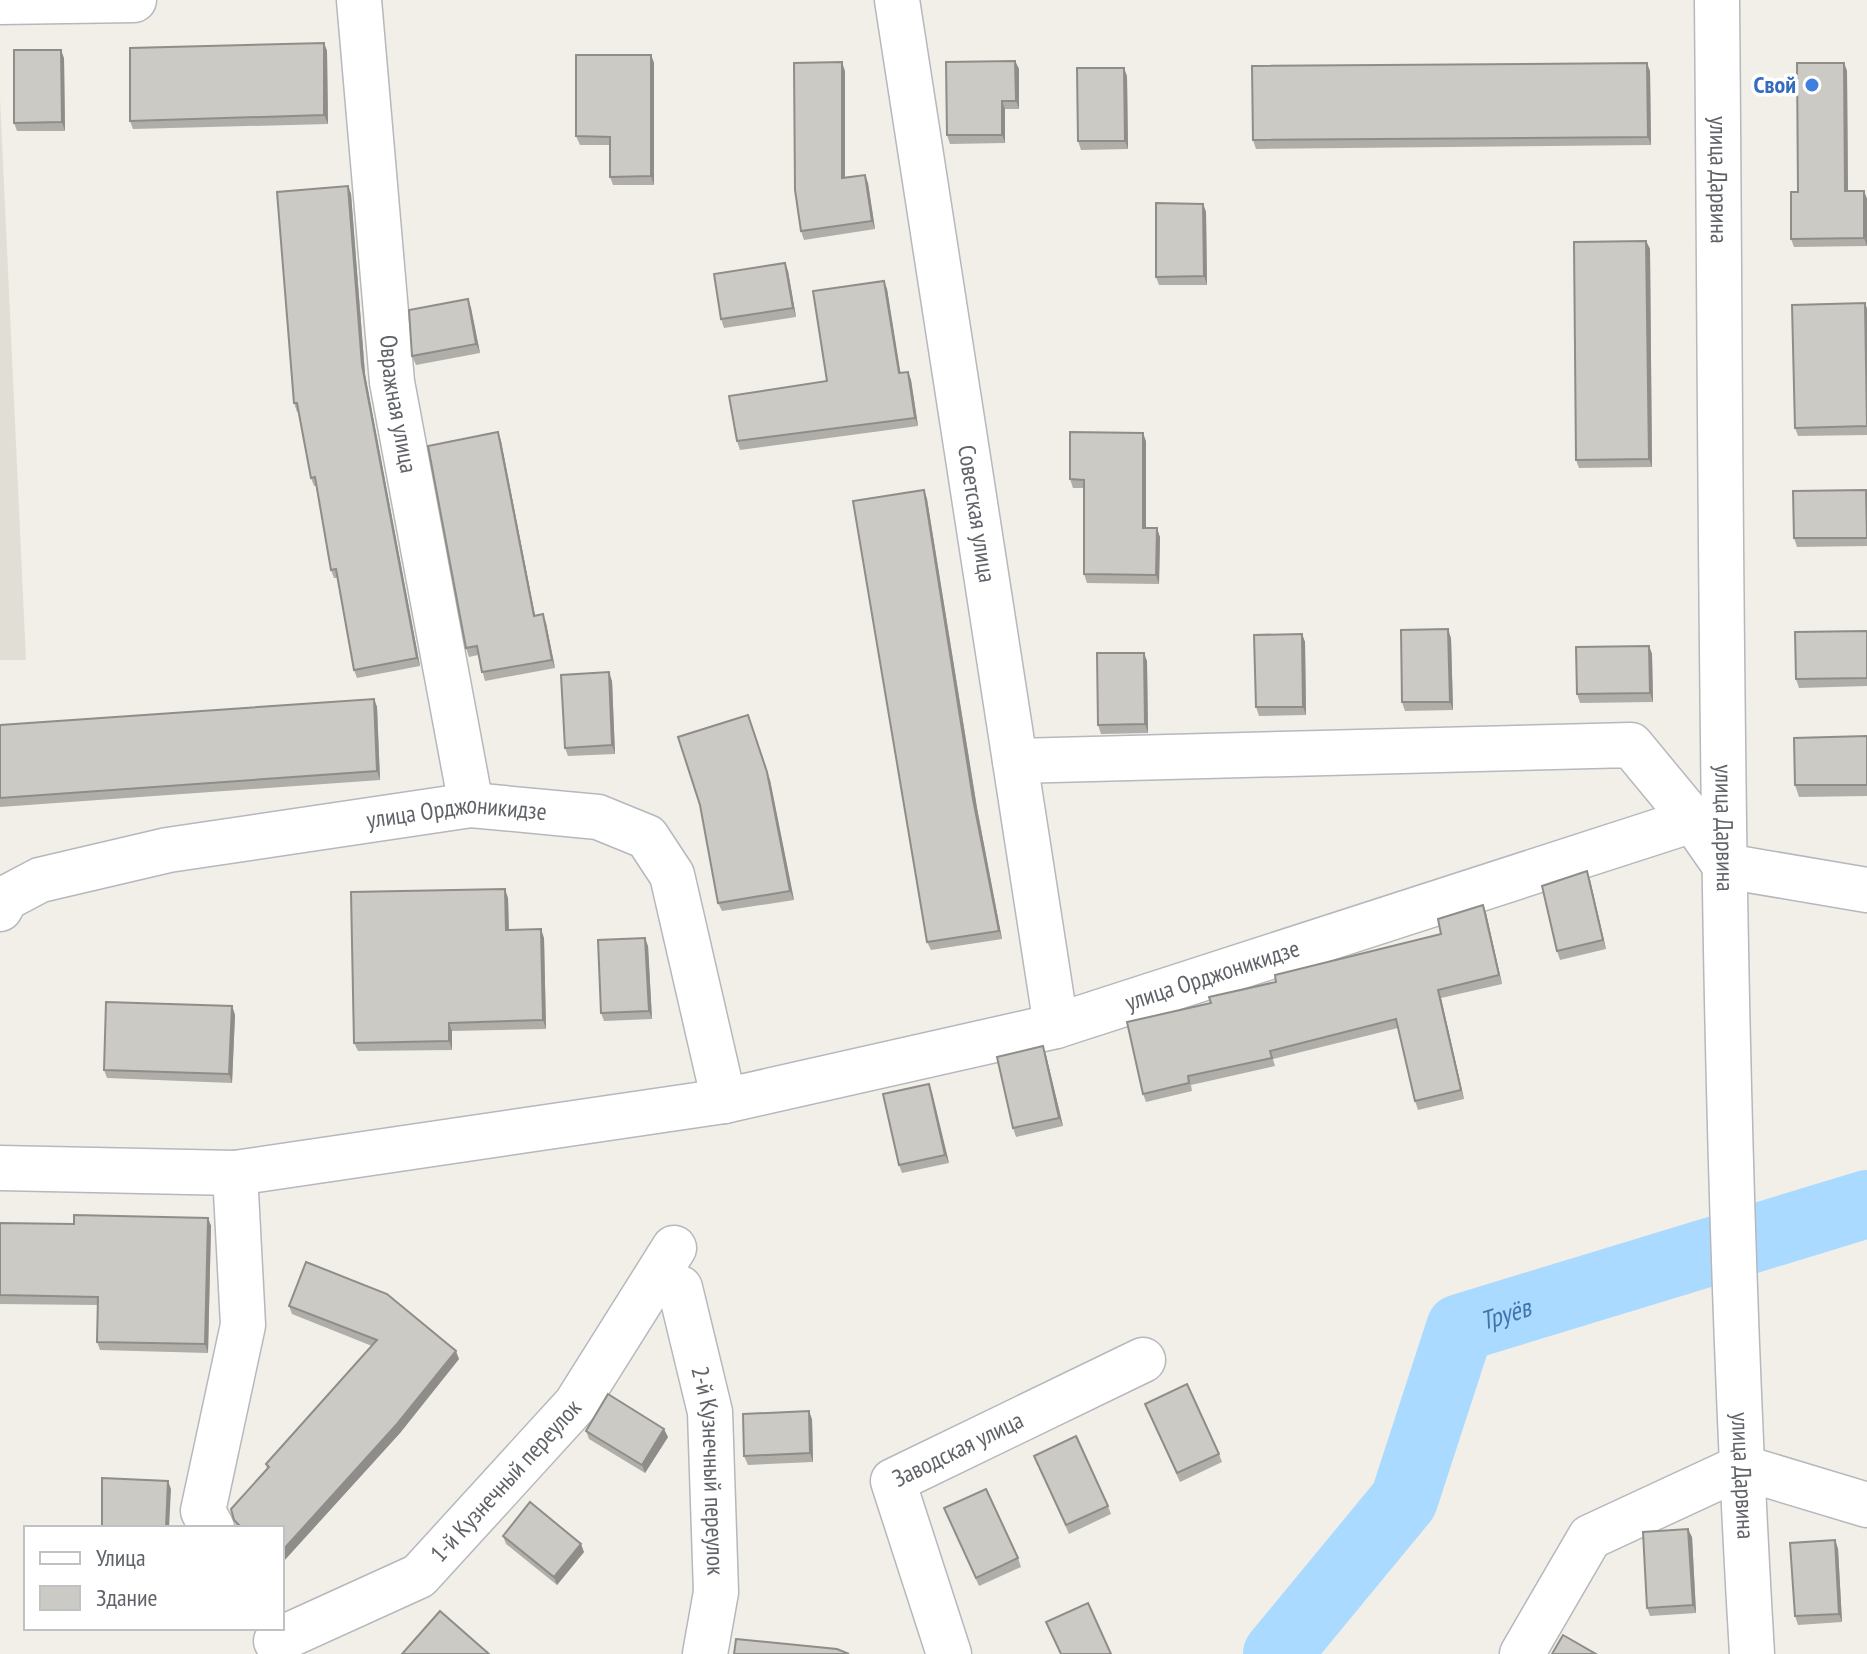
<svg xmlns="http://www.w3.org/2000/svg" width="1867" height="1654" font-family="'PT Sans Narrow',sans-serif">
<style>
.education{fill:#e1ded6}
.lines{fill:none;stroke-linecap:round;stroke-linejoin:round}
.river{stroke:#aadaff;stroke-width:68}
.street-casing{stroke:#b5b8bc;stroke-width:47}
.street{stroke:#fff;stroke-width:44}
.wall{fill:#afaea9}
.shaded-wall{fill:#8f8d8a}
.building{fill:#cccac5;stroke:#8f8d8a;stroke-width:2}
.shop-dot{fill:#3f7fe0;stroke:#fff;stroke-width:3}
.labels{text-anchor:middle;stroke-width:7;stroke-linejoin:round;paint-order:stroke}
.shop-label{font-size:24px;font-weight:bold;fill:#366cbe;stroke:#fff;text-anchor:end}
.street-label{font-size:24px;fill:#5f6368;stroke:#fff}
.water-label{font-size:26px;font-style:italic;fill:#4174aa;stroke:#fff}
</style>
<rect width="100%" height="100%" fill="#f1efe8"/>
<!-- education -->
<polygon class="education" points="0,98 26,660 0,660"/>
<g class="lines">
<!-- river -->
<path class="river" id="s1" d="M1277 1654 1404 1500 1460 1328 1867 1204"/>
<!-- street casing -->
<g class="street-casing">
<g id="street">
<path id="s2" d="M359 0 392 382 471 805"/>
<path id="s3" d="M897 0 1056 1026"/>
<path id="s4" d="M1717 0C1722 551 1719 1104 1752 1654"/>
<polyline points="0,2 134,0"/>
<polyline points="1015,761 1631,745 1693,820"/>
<path id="s5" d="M0 909 6 898 40 880 168 850 471 805 598 817 647 837 672 875 724 1101"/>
<path id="s6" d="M0 1168 235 1173 724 1101 1056 1026 1693 820 1725 866 1867 890"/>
<path id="s7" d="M680 1288 710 1412 716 1592 705 1654"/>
<polyline points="212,1528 203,1511 243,1325 235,1173"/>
<path id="s8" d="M276 1641 419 1576 576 1404 674 1248"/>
<path id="s9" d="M949 1654 893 1481 1143 1360"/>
<polyline points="1522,1654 1590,1537 1741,1467 1867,1505"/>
</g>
</g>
<!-- street -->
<use href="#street" class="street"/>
</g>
<!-- wall -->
<g class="wall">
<polygon points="324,43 327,51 328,124 133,129 130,121"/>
<polygon points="651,55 654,63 654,185 613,185 610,177 610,145 580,145 576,136"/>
<polygon points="64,58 65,131 17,131 14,123"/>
<polygon points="1015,61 1019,69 1019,109 1005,109 1005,143 950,144 947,135"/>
<polygon points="1844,63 1847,71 1848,191 1864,191 1867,199 1867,246 1794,247 1791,239 1798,192"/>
<polygon points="845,71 845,178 865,175 868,183 875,229 804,240 801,231"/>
<polygon points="1650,71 1651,145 1256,149 1253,140"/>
<polygon points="1127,76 1128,149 1081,150 1078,141"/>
<polygon points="348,186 351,194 365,374 420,666 357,678 354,670 337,578 334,578 331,570 316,486 314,486 311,478 298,412 297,412 294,403"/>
<polygon points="1203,204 1206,212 1207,285 1159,285 1156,277"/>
<polygon points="1646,241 1650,249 1652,467 1579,468 1576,460"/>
<polygon points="785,263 788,271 796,317 724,328 721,319"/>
<polygon points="884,281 887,289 900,373 908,372 911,380 918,426 740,450 737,441 827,381"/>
<polygon points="468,299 471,308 480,353 416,365 412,356"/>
<polygon points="1865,303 1867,309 1867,435 1798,436 1795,428"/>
<polygon points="498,432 501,441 535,616 546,623 555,668 485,681 478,655 469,657 466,648"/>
<polygon points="1146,441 1146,528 1160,537 1159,584 1087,583 1084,574 1084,488 1073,488 1070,479"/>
<polygon points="924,490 927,499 977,808 1002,939 931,950 927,942"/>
<polygon points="1866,490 1867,546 1797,547 1794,538"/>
<polygon points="1867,631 1867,686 1799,688 1796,679"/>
<polygon points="1302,634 1305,642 1306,715 1259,716 1256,707"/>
<polygon points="1451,638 1453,710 1405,711 1402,702"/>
<polygon points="1649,646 1652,654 1653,702 1580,703 1577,694"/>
<polygon points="1147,661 1148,733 1101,734 1098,725"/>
<polygon points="612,681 615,754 568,756 565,748"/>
<polygon points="374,699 377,707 380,780 0,807 0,725"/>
<polygon points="1867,736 1867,796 1799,797 1795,785"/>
<polygon points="770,780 794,900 722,911 718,903"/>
<polygon points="1590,880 1606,949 1560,960 1557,951"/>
<polygon points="508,898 509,930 544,938 546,1029 452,1031 452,1050 358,1051 354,1043"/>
<polygon points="1483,905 1486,913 1502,984 1441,998 1464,1099 1418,1110 1415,1101 1398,1028 1273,1059 1275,1066 1191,1085 1192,1091 1146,1102 1143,1094 1211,1003 1276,982 1441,934"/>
<polygon points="648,946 652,1019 604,1021 601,1013"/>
<polygon points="232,1006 235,1015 232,1083 107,1078 104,1070"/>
<polygon points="1046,1055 1063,1126 1016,1137 1013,1128"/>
<polygon points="929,1084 949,1163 902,1173 899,1165"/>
<polygon points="208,1218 211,1226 208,1353 100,1350 97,1342 98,1305 0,1304 0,1223 74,1224"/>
<polygon points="289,1306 459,1359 400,1433 282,1563 282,1528 237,1528 234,1520 267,1469 266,1464 372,1346 292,1314"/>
<polygon points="1145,1404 1219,1454 1222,1462 1180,1482"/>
<polygon points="812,1419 813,1462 748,1465 744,1456"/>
<polygon points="586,1431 668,1437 645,1473 589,1439"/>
<polygon points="1034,1456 1108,1506 1111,1514 1069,1534"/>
<polygon points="944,1508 1018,1558 1021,1567 979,1586"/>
<polygon points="503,1536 584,1552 557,1585 506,1544"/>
<polygon points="1692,1537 1696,1613 1650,1616 1647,1608"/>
<polygon points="1835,1540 1838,1549 1842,1622 1798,1625 1795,1616"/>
</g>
<!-- shaded-wall -->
<g class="shaded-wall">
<polygon points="324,43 327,51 328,124 324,115"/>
<polygon points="61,50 64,58 65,131 62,122"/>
<polygon points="651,55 654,63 654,185 651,176"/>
<polygon points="1015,61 1019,69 1019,109 1016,101"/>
<polygon points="842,62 845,71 845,187 842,178"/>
<polygon points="1647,63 1650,71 1651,145 1648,137"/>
<polygon points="1844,63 1847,71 1848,199 1845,191"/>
<polygon points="1124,68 1127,76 1128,149 1125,141"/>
<polygon points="1002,101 1005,109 1005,143 1002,135"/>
<polygon points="865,175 868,183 875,229 872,221"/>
<polygon points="348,186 351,194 365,374 420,666 417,658 362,365"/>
<polygon points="1864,191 1867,199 1867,246 1864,238"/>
<polygon points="1203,204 1206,212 1207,285 1204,276"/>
<polygon points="1646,241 1650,249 1652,467 1649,459"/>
<polygon points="785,263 788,271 796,317 793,308"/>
<polygon points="884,281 887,289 902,382 899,373"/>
<polygon points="468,299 471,308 480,353 476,344"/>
<polygon points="1865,303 1867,309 1867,392"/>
<polygon points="908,372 911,380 918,426 915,418"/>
<polygon points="498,432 501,441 537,625 534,616"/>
<polygon points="1143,433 1146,441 1146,536 1143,528"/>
<polygon points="924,490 927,499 977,808 1002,939 999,931 973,799"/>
<polygon points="1157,528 1160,537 1159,584 1156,575"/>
<polygon points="543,614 546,623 555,668 552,660"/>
<polygon points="1448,629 1451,638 1453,710 1450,702"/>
<polygon points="1302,634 1305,642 1306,715 1303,707"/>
<polygon points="1649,646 1652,654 1653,702 1650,693"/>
<polygon points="1144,653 1147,661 1148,733 1145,724"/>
<polygon points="609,672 612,681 615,754 612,745"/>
<polygon points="374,699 377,707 380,780 377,771"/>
<polygon points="748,715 770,780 794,900 790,891"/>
<polygon points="1587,871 1590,880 1606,949 1603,940"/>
<polygon points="505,889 508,898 509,938 506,930"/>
<polygon points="1483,905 1486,913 1502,984 1499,975"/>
<polygon points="541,929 544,938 546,1029 543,1020"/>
<polygon points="645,938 648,946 652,1019 649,1011"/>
<polygon points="1438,990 1441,998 1464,1099 1461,1090"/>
<polygon points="232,1006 235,1015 232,1083 229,1074"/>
<polygon points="449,1023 452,1031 452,1050 449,1041"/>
<polygon points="1043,1046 1046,1055 1063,1126 1059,1118"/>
<polygon points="929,1084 932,1092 949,1163 945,1155"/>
<polygon points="208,1218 211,1226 208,1353 205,1344"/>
<polygon points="456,1351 459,1359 400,1433 282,1563 282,1551"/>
<polygon points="809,1411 812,1419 813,1462 810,1453"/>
<polygon points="664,1429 668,1437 645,1473 642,1465"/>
<polygon points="168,1481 171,1489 169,1528 166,1528"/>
<polygon points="1688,1529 1692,1537 1696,1613 1693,1605"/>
<polygon points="1835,1540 1838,1549 1842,1622 1839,1614"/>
<polygon points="581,1544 584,1552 557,1585 554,1577"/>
</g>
<!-- building -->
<g class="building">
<polygon points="324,43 324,115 130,121 130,48"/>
<polygon points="14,50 61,50 62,122 14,123"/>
<polygon points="576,55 651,55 651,176 610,177 610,137 576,136"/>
<polygon points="1015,61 1016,101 1002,101 1002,135 947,135 946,62"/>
<polygon points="842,62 842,178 865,175 872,221 801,231 795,190 794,63"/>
<polygon points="1647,63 1648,137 1253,140 1252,66"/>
<polygon points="1797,63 1844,63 1845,191 1864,191 1864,238 1791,239 1791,192 1798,192"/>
<polygon points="1077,68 1124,68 1125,141 1078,141"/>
<polygon points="348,186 362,365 417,658 354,670 336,569 331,570 315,477 311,478 297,403 294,403 277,192"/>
<polygon points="1156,203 1203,204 1204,276 1156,277"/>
<polygon points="1646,241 1649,459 1576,460 1574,242"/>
<polygon points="785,263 793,308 721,319 714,274"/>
<polygon points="884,281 899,373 908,372 915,418 737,441 729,396 827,381 813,291"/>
<polygon points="468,299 476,344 412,356 409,310"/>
<polygon points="1865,303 1867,426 1795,428 1792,305"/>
<polygon points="498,432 534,616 543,614 552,660 482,672 477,646 466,648 428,446"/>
<polygon points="1070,432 1143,433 1143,528 1157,528 1156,575 1084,574 1084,480 1070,479"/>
<polygon points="924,490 973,799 999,931 927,942 853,501"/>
<polygon points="1866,490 1867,538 1794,538 1793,491"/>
<polygon points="1448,629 1450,702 1402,702 1401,630"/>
<polygon points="1867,631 1867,678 1796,679 1795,632"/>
<polygon points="1302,634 1303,707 1256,707 1254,635"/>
<polygon points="1649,646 1650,693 1577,694 1576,647"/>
<polygon points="1097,653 1144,653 1145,724 1098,725"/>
<polygon points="609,672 612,745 565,748 561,675"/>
<polygon points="374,699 377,771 0,798 0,725"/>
<polygon points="748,715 767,772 790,891 718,903 700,805 678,737"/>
<polygon points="1867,736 1867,785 1795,785 1794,738"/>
<polygon points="1587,871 1603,940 1557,951 1542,886"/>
<polygon points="505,889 506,930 541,929 543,1020 449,1023 449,1041 354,1043 351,892"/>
<polygon points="1483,905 1499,975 1438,990 1461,1090 1415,1101 1396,1019 1270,1051 1272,1058 1188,1076 1189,1083 1143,1094 1127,1022 1211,1003 1209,997 1276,982 1275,975 1441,934 1438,919"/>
<polygon points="645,938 649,1011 601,1013 598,940"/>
<polygon points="106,1002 232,1006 229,1074 104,1070"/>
<polygon points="1043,1046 1059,1118 1013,1128 997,1057"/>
<polygon points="929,1084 945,1155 899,1165 883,1094"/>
<polygon points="74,1215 208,1218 205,1344 97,1342 98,1297 0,1295 0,1223 74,1224"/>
<polygon points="306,1262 387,1294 456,1351 397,1424 282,1551 282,1528 242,1528 234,1520 231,1509 269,1467 266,1464 377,1340 289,1306"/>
<polygon points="1187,1384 1219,1454 1177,1473 1145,1404"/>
<polygon points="608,1394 664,1429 642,1465 586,1431"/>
<polygon points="809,1411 810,1453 744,1456 743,1414"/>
<polygon points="1076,1436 1108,1506 1066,1525 1034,1456"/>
<polygon points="102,1478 168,1481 166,1528 102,1528"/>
<polygon points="986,1489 1018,1558 976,1578 944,1508"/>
<polygon points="530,1502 581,1544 554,1577 503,1536"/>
<polygon points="1688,1529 1693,1605 1647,1608 1643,1532"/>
<polygon points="1835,1540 1839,1614 1795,1616 1790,1543"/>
<polygon points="1088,1603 1111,1654 1061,1654 1046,1622"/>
<polygon points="440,1611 489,1654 402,1654"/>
<polygon points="1563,1635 1596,1654 1552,1654"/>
<polygon points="736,1639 837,1649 849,1654 734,1654"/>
</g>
<!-- markers -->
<circle class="shop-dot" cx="1812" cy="85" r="8"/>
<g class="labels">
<!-- shop labels -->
<g class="shop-label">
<text x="1796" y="93">Свой</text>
</g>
<!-- street labels -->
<g class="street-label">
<text dy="8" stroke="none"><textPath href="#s4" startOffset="180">улица Дарвина</textPath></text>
<text dy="8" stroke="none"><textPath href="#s2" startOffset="406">Овражная улица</textPath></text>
<text dy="8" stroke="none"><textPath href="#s3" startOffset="520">Советская улица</textPath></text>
<text dy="8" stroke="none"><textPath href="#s5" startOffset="474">улица Орджоникидзе</textPath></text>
<text dy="8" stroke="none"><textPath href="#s4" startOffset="828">улица Дарвина</textPath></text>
<text dy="8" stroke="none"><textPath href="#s6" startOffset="1234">улица Орджоникидзе</textPath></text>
<text dy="8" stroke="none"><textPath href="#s9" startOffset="254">Заводская улица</textPath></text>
<text dy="8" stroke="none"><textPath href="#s7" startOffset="186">2-й Кузнечный переулок</textPath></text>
<text dy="8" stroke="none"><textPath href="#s4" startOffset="1476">улица Дарвина</textPath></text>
<text dy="8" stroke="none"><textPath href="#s8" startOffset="286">1-й Кузнечный переулок</textPath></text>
</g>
<!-- water labels -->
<g class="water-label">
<text dy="9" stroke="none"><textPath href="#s1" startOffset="428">Труёв</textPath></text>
</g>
</g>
<!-- legend -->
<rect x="24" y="1526" width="260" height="104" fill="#ffffff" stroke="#bfc1c3" stroke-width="2"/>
<rect x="40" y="1552" width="40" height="12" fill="#ffffff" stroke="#bfc1c3" stroke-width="2"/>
<text x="96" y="1566" font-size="24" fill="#5f6368">Улица</text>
<rect x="40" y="1586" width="40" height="24" fill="#cccac5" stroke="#bfc1c3" stroke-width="2"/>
<text x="96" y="1606" font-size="24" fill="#5f6368">Здание</text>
</svg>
